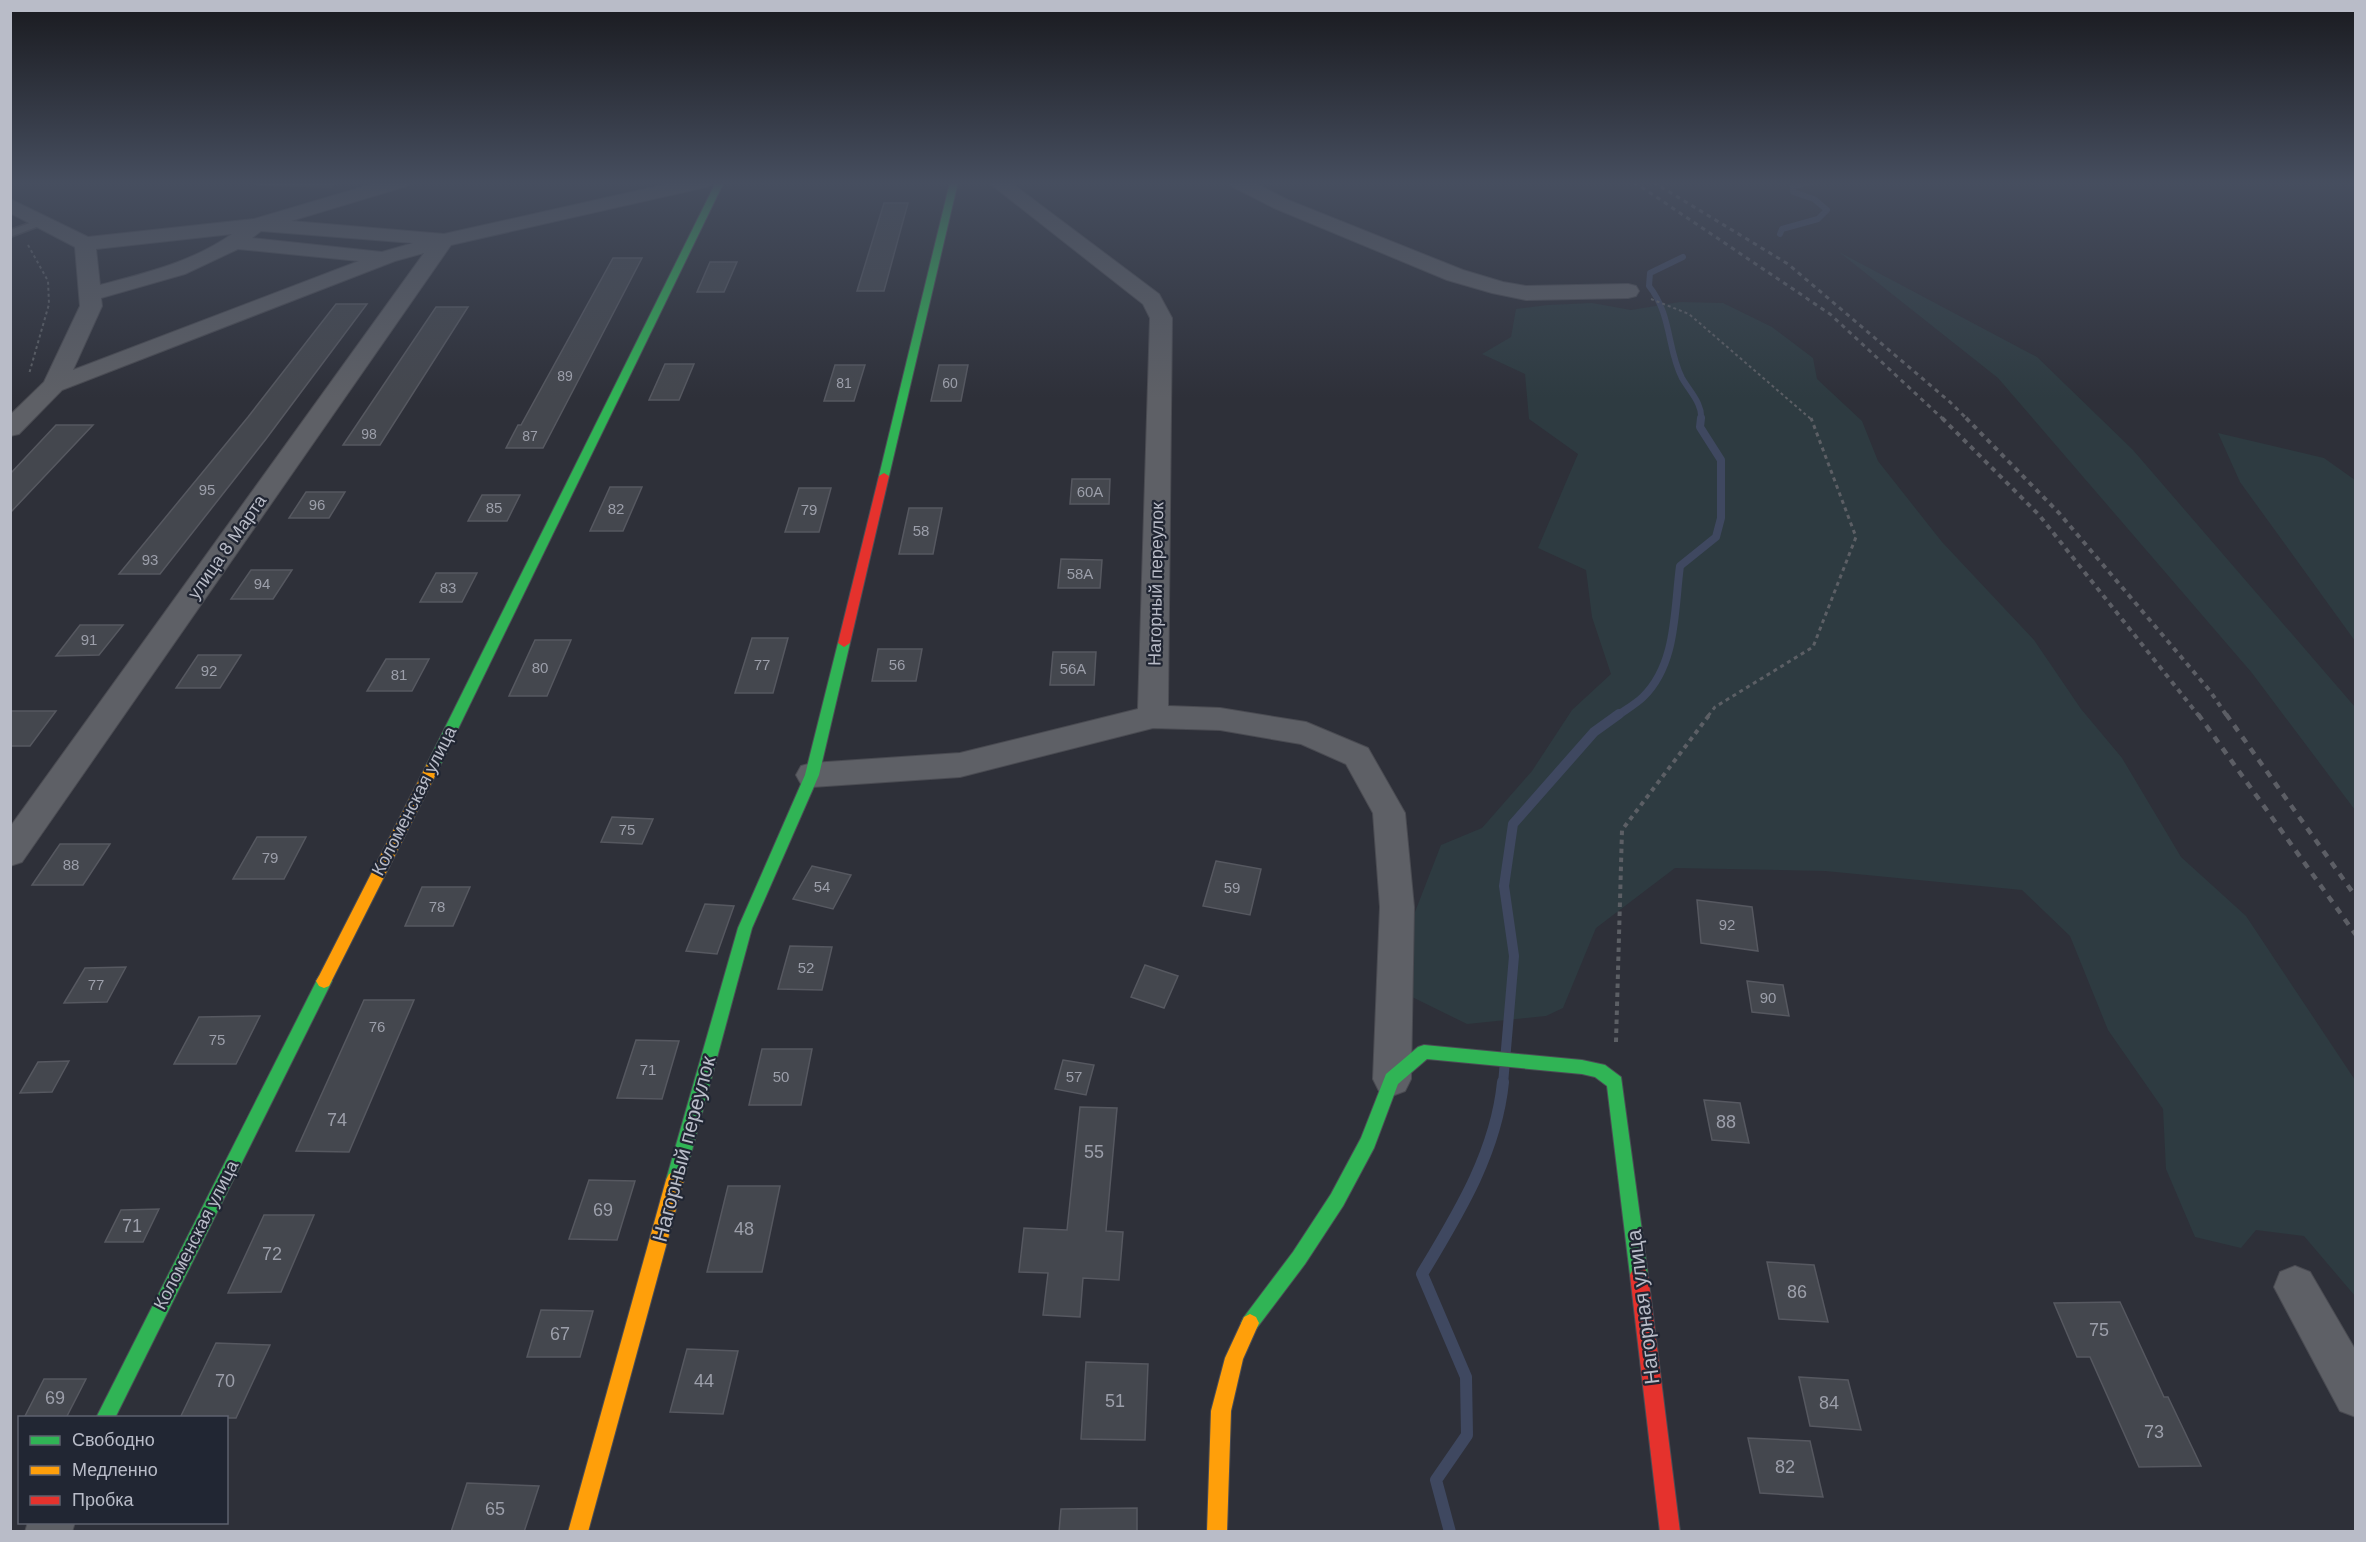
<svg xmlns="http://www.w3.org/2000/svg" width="2366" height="1542" font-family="Arial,sans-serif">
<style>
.green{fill:#2e3b41}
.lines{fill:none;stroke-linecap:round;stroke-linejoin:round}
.stream-far3{stroke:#3f4860;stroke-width:6}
.stream-far2{stroke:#3f4860;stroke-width:8}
.stream-far1{stroke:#3f4860;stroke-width:10}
.stream{stroke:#3f4860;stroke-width:12}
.building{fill:#44474e;stroke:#565860;stroke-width:1.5}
.lane-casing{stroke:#4a4b52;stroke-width:3}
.street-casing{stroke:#4a4b52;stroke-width:2}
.fast-casing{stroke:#4b4d55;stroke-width:2}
.slow-casing{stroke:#4b4d55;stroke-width:2}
.jam-casing{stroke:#4b4d55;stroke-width:2}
.path-far2{stroke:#5c5f65;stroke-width:2;stroke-dasharray:3 3;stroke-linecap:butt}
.path-far1{stroke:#5c5f65;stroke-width:3;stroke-dasharray:4 4;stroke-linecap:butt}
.path{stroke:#5c5f65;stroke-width:4;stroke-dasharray:4.5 4.5;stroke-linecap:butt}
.lane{fill:#5e6066;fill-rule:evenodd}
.street{fill:#5e6066;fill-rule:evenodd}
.fast{fill:#30b455;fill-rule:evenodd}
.slow{fill:#ff9f0a;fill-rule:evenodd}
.jam{fill:#e5322d;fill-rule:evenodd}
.rail-far2{stroke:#5c5e65;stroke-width:3;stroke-dasharray:4.5 4.5;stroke-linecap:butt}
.rail-far1{stroke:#5c5e65;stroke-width:4;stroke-dasharray:5 5;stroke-linecap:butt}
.rail{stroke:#5c5e65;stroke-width:4.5;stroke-dasharray:7 7;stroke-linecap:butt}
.labels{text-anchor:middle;stroke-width:4.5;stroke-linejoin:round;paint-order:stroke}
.far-number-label{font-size:14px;fill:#9c9faa}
.number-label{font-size:15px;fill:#9c9faa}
.street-label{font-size:18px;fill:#b9bcc8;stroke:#212633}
.near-number-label{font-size:18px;fill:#9c9faa}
.near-street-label{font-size:21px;fill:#b9bcc8;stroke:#212633}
</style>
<rect width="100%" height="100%" fill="#2e3039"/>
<!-- green -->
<g class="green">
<polygon points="1839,252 2037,357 2133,450 2355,707 2355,810 2252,673 1998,378"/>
<polygon points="1680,302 1723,303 1772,327 1813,358 1817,379 1862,421 1878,461 1942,542 2034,640 2081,709 2122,758 2181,857 2246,916 2355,1080 2355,1296 2304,1236 2256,1230 2241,1248 2195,1237 2166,1169 2163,1109 2108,1030 2070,936 2022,890 1825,871 1675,868 1596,928 1563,1008 1546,1016 1467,1024 1410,996 1408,930 1441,845 1482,828 1532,771 1572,710 1611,674 1592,617 1586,570 1538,548 1578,454 1529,419 1525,374 1482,354 1511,337 1516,309 1548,305 1592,303 1631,310"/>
<polygon points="2218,433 2324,458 2355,480 2355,641 2240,482"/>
</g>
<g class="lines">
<!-- stream-far3 -->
<g class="stream-far3">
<polyline points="1780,234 1782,229 1818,219 1827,210 1814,199 1793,192 1793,186 1812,182"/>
<path d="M1683 257 1650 273 1649 286C1672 315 1667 349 1682 378 1690 392 1703 404 1701 420"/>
</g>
<!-- stream-far2 -->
<path class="stream-far2" d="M1617 716C1625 710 1636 704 1643 697 1677 664 1674 610 1680 566L1716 537 1721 518V460L1700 427 1701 418"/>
<!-- stream-far1 -->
<polyline class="stream-far1" points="1503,1084 1514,956 1504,886 1513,824 1594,732 1619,714"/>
<!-- stream -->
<path class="stream" d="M1450 1532 1436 1480 1467 1435 1466 1377 1422 1274C1458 1214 1496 1153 1503 1082"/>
</g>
<!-- building -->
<g class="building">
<polygon points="884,203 908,203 884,291 857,291"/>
<polygon points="613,258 642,258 543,448 506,448 518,425 521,425"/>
<polygon points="710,262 737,262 724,292 697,292"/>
<polygon points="336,304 367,304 266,439 160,574 119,574 248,417"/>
<polygon points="436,307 468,307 380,445 343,445"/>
<polygon points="665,364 694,364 679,400 649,400"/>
<polygon points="835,365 865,365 854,401 824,401"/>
<polygon points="939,365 968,365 961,401 931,401"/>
<polygon points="56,425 93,425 10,513 10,474"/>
<polygon points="1072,479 1110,479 1109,504 1070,504"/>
<polygon points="610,487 642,487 623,531 590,531"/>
<polygon points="799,488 831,488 819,532 785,532"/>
<polygon points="306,492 345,492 329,518 289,518"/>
<polygon points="482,495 520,495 507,521 468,521"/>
<polygon points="909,508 942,508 933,554 899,554"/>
<polygon points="1061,559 1102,560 1100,588 1058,588"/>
<polygon points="251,570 292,570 273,599 231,599"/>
<polygon points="436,573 477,573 462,602 420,602"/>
<polygon points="80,625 123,625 99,655 56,656"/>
<polygon points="752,638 788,638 773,693 735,693"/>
<polygon points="535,640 571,640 547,696 509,696"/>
<polygon points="878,649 922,649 916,681 872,681"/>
<polygon points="1053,652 1096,652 1094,685 1050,685"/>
<polygon points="198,655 241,655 220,688 176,688"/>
<polygon points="386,659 429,659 412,691 367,691"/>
<polygon points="10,711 56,711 30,746 10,746"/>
<polygon points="612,817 653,819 642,844 601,842"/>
<polygon points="257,837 306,837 284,879 233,879"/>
<polygon points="60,844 110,844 83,885 32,885"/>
<polygon points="1216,861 1261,869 1250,915 1203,906"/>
<polygon points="812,866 851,875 833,909 793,899"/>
<polygon points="422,887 470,887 453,926 405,926"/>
<polygon points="1697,900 1752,907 1758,951 1701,943"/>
<polygon points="705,904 734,906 717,954 686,951"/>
<polygon points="790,946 832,947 822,990 778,989"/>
<polygon points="1145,965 1178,976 1164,1008 1131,997"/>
<polygon points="126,967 107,1002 64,1003 85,968"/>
<polygon points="1747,981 1783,985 1789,1016 1752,1012"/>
<polygon points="364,1000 414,1000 349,1152 296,1151"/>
<polygon points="260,1016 236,1064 174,1064 199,1017"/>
<polygon points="636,1040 679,1041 662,1099 617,1098"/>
<polygon points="762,1049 812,1049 801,1105 749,1105"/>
<polygon points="1063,1060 1094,1065 1086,1095 1055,1089"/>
<polygon points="69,1061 52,1092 20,1093 38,1062"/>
<polygon points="1704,1100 1740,1103 1749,1143 1712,1140"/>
<polygon points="1080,1107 1117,1108 1106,1231 1123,1232 1119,1280 1083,1278 1080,1317 1043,1315 1048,1273 1019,1272 1024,1228 1067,1230"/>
<polygon points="589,1180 635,1181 617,1240 569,1239"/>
<polygon points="728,1186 780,1186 762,1272 707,1272"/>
<polygon points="159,1209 143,1242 105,1242 121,1210"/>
<polygon points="264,1215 314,1215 281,1292 228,1293"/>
<polygon points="1767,1262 1814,1265 1828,1322 1779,1319"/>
<polygon points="2120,1302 2164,1397 2168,1397 2201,1466 2139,1467 2090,1357 2077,1357 2054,1303"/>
<polygon points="541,1310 593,1311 580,1357 527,1357"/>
<polygon points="216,1343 270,1345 236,1418 180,1418"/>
<polygon points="687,1349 738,1351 723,1414 670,1412"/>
<polygon points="1086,1362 1148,1364 1145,1440 1081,1439"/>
<polygon points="1799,1377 1848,1380 1861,1430 1810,1426"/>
<polygon points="44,1379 86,1379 66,1418 24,1418"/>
<polygon points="1748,1438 1810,1441 1823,1497 1760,1493"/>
<polygon points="467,1483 539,1486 524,1532 451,1532"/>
<polygon points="1137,1508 1137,1532 1059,1532 1061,1509"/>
</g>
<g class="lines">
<!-- lane casing -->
<g class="lane-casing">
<g id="lane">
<polygon points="255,182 335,182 336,183 331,186 260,185"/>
<polygon points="44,218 49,221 47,223 10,237 10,230"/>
</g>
</g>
<!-- street casing -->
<g class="street-casing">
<g id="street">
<path d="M379 182H410L407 186 291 221 444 234 676 182H712L709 186 702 188 451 245 22 862 10 866V827L424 253 395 261 62 390 19 434 10 436V415L44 382 80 306 75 247 10 213V199L88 237 254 219ZM261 231 413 243 382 252 252 238ZM232 234C192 262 146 273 100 285L96 249ZM238 249 359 261 73 370 102 306 101 298 185 274Z"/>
<polygon points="988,182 1010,182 1159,294 1172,318 1168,706 1220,708 1306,722 1368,748 1405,813 1414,907 1411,1079 1405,1091 1392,1096 1379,1091 1373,1079 1380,907 1373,813 1346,764 1301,744 1220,730 1153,728 960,777 812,787 801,784 796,775 801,766 812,763 960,753 1138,709 1150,318 1143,304"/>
<polygon points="1228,182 1253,182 1288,200 1463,270 1503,282 1526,286 1628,284 1636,286 1639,291 1636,296 1628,298 1526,300 1492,293 1447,280 1274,208 1231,186"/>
<polygon points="2295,1266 2310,1272 2356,1351 2356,1417 2340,1411 2274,1287 2280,1272"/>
<polygon points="28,1522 75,1522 72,1532 25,1532"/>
</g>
</g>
<!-- fast casing -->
<g class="fast-casing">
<g id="fast">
<polygon points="716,182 724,182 440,766 438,770 428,770 426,766"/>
<polygon points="950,182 958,182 889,476 884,479 879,476"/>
<polygon points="844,639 850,643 819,775 752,928 684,1180 681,1186 675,1188 669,1186 666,1180 738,928 805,775 838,643"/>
<polygon points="324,974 329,976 332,981 115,1418 96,1418 319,976"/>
<polygon points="1424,1045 1582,1060 1605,1065 1621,1077 1648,1275 1645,1281 1639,1284 1633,1281 1630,1275 1607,1086 1595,1077 1582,1074 1427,1059 1398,1084 1374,1148 1343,1206 1305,1264 1256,1329 1250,1332 1244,1329 1241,1323 1244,1317 1293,1252 1331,1194 1361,1138 1386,1074 1418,1047"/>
</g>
</g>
<!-- slow casing -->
<g class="slow-casing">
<g id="slow">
<polygon points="433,761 438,762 440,766 329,986 324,988 319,986 316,981 319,976 426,766 428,762"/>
<polygon points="675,1172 681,1174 684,1180 588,1532 568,1532 666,1180 669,1174"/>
<polygon points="1250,1314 1256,1317 1259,1323 1243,1359 1231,1411 1227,1532 1207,1532 1211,1411 1225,1358 1244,1317"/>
</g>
</g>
<!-- jam casing -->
<g class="jam-casing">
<g id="jam">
<polygon points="884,473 889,476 850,643 844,647 838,643 879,476"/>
<polygon points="1639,1266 1645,1269 1648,1275 1680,1532 1660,1532 1630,1275 1633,1269"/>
</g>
</g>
<!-- path-far2 -->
<g class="path-far2">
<polyline points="28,245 48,281 49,304 29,374"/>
<polyline points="1651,299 1689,314 1812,420"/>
</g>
<!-- path-far1 -->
<polyline class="path-far1" points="1708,716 1715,707 1813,647 1856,537 1811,418"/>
<!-- path -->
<polyline class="path" points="1616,1042 1622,830 1710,714"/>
<!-- lane -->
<use href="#lane" class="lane"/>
<!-- street -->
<use href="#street" class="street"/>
<!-- fast -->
<use href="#fast" class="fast"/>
<!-- slow -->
<use href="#slow" class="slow"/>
<!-- jam -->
<use href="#jam" class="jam"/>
<!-- rail-far2 -->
<g class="rail-far2">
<polyline points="1634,182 1830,314 1944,420"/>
<polyline points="1653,182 1788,264 1950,402 1968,420"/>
</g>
<!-- rail-far1 -->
<g class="rail-far1">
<polyline points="1942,418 2039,515 2199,716"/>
<polyline points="1966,418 2059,513 2210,691 2227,716"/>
</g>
<!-- rail -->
<g class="rail">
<polyline points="2198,714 2356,935"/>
<polyline points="2226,714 2356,897"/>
</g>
</g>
<!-- sky -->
<linearGradient id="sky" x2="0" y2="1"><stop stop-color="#191a1f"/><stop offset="0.46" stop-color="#464e5f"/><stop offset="1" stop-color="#464e5f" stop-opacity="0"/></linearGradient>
<rect width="2366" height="398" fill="url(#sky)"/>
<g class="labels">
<!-- far-number labels -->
<g class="far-number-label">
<text x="565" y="381">89</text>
<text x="844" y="388">81</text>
<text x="950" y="388">60</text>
<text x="369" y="439">98</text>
<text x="530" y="441">87</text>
</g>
<!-- number labels -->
<g class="number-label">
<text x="207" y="495">95</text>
<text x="1090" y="497">60А</text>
<text x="317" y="510">96</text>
<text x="494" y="513">85</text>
<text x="616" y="514">82</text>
<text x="809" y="515">79</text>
<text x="921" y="536">58</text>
<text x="150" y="565">93</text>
<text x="1080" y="579">58А</text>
<text x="262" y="589">94</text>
<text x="448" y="593">83</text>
<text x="89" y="645">91</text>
<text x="762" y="670">77</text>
<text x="897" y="670">56</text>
<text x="540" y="673">80</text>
<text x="1073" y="674">56А</text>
<text x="209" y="676">92</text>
<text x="399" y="680">81</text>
<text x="627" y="835">75</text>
<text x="270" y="863">79</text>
<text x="71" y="870">88</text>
<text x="822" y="892">54</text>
<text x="1232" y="893">59</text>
<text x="437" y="912">78</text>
<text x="1727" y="930">92</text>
<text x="806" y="973">52</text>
<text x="96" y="990">77</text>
<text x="1768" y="1003">90</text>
<text x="377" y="1032">76</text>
<text x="217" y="1045">75</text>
<text x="648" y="1075">71</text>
<text x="781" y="1082">50</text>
<text x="1074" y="1082">57</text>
</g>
<!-- street labels -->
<g class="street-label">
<text transform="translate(227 547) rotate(-55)" y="6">улица 8 Марта</text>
<text transform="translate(1156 584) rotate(-89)" y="6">Нагорный переулок</text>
<text transform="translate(414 801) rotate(-63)" y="6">Коломенская улица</text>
<text transform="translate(196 1235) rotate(-63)" y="6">Коломенская улица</text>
</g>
<!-- near-number labels -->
<g class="near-number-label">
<text x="337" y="1126">74</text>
<text x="1726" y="1128">88</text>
<text x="1094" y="1158">55</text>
<text x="603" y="1216">69</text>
<text x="132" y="1232">71</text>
<text x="744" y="1235">48</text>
<text x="272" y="1260">72</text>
<text x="1797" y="1298">86</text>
<text x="2099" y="1336">75</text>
<text x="560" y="1340">67</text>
<text x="225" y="1387">70</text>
<text x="704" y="1387">44</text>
<text x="55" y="1404">69</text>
<text x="1115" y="1407">51</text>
<text x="1829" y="1409">84</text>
<text x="2154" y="1438">73</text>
<text x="1785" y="1473">82</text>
<text x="495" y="1515">65</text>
</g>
<!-- near-street labels -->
<g class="near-street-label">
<text transform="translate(684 1149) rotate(-75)" y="7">Нагорный переулок</text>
<text transform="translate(1643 1307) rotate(-97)" y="7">Нагорная улица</text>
</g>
</g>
<!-- border -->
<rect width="2366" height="1542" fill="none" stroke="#b9bcc8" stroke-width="24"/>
<!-- legend -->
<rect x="18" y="1416" width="210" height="108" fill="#212633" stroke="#5e626f" stroke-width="1.5"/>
<rect x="30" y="1436" width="30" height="9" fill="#30b455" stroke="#5e626f" stroke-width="1.5"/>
<text x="72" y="1446" font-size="18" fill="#b9bcc8">Свободно</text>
<rect x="30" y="1466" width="30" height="9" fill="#ff9f0a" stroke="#5e626f" stroke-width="1.5"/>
<text x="72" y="1476" font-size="18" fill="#b9bcc8">Медленно</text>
<rect x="30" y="1496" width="30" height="9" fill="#e5322d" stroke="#5e626f" stroke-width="1.5"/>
<text x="72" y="1506" font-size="18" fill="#b9bcc8">Пробка</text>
</svg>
